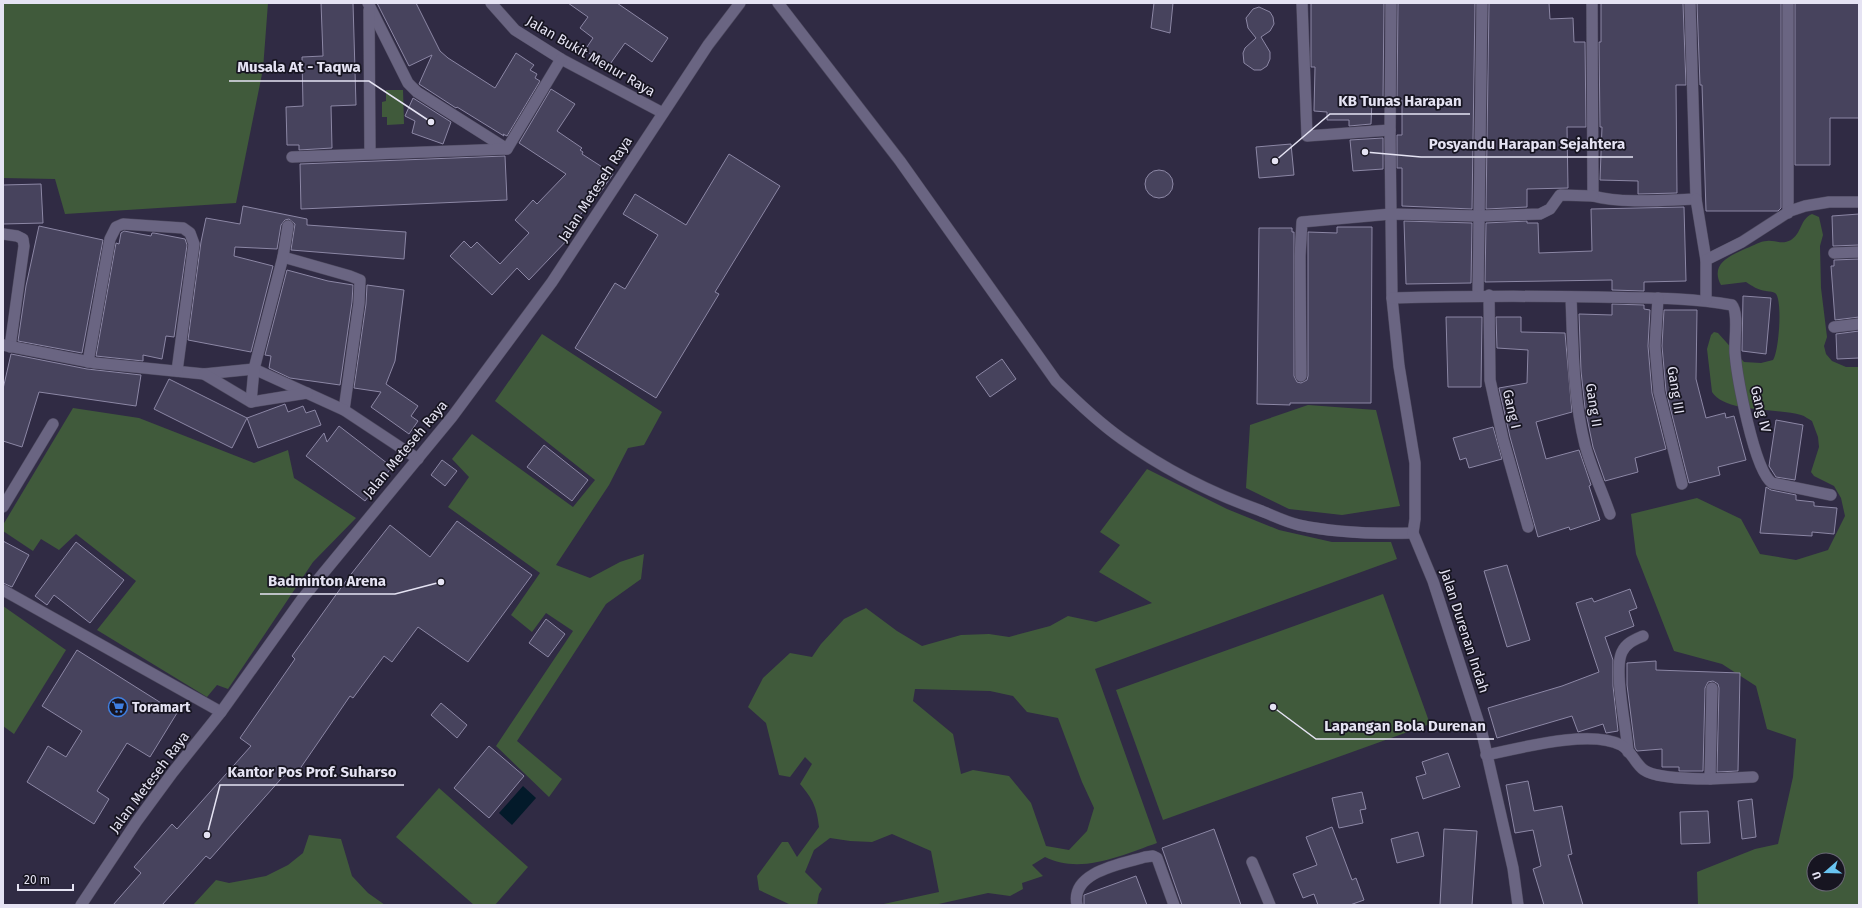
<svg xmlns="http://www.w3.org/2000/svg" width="1862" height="908" font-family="'Fira Sans',sans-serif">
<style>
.green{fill:#405a3b;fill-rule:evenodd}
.water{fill:#031a2a}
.building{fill:#47435d;stroke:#8c87a5}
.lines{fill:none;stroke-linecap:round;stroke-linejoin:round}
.minor-casing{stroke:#4d495e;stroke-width:12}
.secondary-casing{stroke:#4d495e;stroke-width:12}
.minor{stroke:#6a6582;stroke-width:11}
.secondary{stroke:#6a6582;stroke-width:11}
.labels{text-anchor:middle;stroke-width:3.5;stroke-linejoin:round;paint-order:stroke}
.street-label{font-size:14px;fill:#e5e3f3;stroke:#171521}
.poi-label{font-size:14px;font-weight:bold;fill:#e5e3f3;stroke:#171521;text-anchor:start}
.leader{fill:none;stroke:#e5e3f3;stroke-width:1.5}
.callout-dot{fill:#e5e3f3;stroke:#171521;stroke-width:1.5}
.callout-label{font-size:15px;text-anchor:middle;font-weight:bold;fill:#e5e3f3;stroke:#171521;stroke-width:3.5;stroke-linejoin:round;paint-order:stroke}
</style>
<rect width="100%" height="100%" fill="#302b44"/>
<!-- green -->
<g class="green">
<polygon points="3,3 268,3 263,69 236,203 65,214 55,179 3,178"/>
<polygon points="386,90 403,90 404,124 387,125 387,117 382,117 382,102 386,101"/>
<path d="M1812 214 1819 217 1823 235 1820 246 1821 288 1827 337 1824 346 1826 354 1832 361 1846 367H1859V905H1698L1697 872 1755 849 1778 844 1793 777 1796 739 1767 729 1756 686 1722 664 1674 651 1636 554 1631 514 1697 498 1741 519 1760 554 1796 560 1828 550 1845 516 1841 498 1834 486 1814 476 1811 472 1819 447 1818 437 1812 421C1808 419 1805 416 1801 415 1779 408 1725 413 1712 392L1707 349 1711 335 1714 332 1718 333 1744 362 1761 363 1773 360C1779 352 1783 298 1775 293 1772 291 1768 292 1766 291 1758 290 1752 286 1746 282L1721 285C1709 263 1732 255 1747 248 1753 246 1760 241 1767 241 1775 240 1782 245 1791 240 1802 233 1800 219 1812 214ZM1814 860H1838V884H1814Z"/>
<polygon points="542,334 662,412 644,445 628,448 609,485 556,565 590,578 620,562 644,554 641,579 606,604 517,741 562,779 549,797 496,746 573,631 546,613 532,632 511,615 540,573 448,507 469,477 452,459 472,434 573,507 595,480 495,401"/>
<polygon points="1308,405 1376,410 1400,506 1342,515 1289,509 1246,488 1250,425"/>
<polygon points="73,408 139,418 254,463 288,450 294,478 356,518 313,562 228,689 217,685 207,697 97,630 136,581 76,534 59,550 41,539 33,551 3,531 3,525"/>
<path d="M1147 469 1227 509 1279 530 1332 542H1391L1397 559 1095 669 1157 843C1122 855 1081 875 1045 857L1032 865 1043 876 1022 883 1023 889 1010 896 988 893 934 905H879L939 892 931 851 892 834 872 842 850 841 830 838 814 850 805 872 822 889 819 894 817 905H791L759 890 757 876 782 842H788L797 857 819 827C817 808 813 799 800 784L812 764 805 757 790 777 779 775 766 723 748 707 763 678 790 653 812 657 821 644 844 619 866 608 897 631 922 646 961 635 989 634 1009 637 1050 626 1068 616 1096 622 1152 603 1099 572 1120 545 1100 532ZM915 689 990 691 1013 696 1027 712 1058 718 1082 782 1094 808 1087 831 1069 850 1046 846 1031 803 1009 776 973 770 961 774 953 734 913 701Z"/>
<polygon points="1383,594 1430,724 1163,820 1116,690"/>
<polygon points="3,606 66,650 14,734 3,726"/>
<polygon points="439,788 528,867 495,905 474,905 396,837"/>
<polygon points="309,835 341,839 352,876 368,893 385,905 193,905 216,880 229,883 266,876 288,865 303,853"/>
</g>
<!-- water -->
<polygon class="water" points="523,786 536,798 512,825 499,813"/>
<!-- building -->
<g class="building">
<polygon points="321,3 353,3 356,105 331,106 332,148 299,150 299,145 287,145 286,107 303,106 302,57 323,56"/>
<polygon points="377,3 416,3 440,51 448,58 495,88 516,53 534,65 530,70 537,74 535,78 540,81 507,136 503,134 504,136 457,107 456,108 419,84 432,55 409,66"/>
<polygon points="568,3 617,3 668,38 652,62 625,43 608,67 585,50 593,38 580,28 588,17"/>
<polygon points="1154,3 1173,3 1170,33 1151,28"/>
<polygon points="1311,3 1384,3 1383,100 1372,100 1371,124 1349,126 1349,120 1327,120 1327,112 1314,111 1315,67 1311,67"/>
<polygon points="1398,3 1475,3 1472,209 1402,206 1402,168 1397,168 1397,135 1402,135 1402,100 1397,100"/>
<polygon points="1489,3 1549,3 1550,19 1573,18 1574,42 1585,42 1586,127 1567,127 1568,188 1527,189 1527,207 1486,209"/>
<polygon points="1601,3 1683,3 1686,85 1676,85 1677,193 1638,194 1638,181 1600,180 1602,127 1600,127 1599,42 1601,42"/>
<polygon points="1697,3 1781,3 1781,208 1778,211 1706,211 1702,85 1700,85"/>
<polygon points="1795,3 1859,3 1859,118 1830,118 1830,165 1795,165"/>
<polygon points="1259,7 1270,12 1273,17 1274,24 1270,31 1261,37 1270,52 1270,59 1267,66 1261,70 1254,70 1244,63 1243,53 1245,48 1256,38 1248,28 1246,18 1253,9"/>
<polygon points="551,89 575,104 557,131 582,148 580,150 583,152 582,154 613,174 600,193 580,215 582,218 568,233 571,236 529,280 517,268 492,295 450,256 464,241 471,248 477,242 500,264 529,233 515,220 533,200 537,204 566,174 519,143"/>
<polygon points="413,98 451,122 443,144 412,133 415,121 405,116"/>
<polygon points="1383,138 1383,169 1353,171 1350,140"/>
<polygon points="1291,144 1294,175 1259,178 1256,147"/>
<polygon points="729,154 780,186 715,292 719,294 656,398 575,348 615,283 625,289 658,235 623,214 635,194 686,225"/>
<polygon points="505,156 507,200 301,209 300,164"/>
<circle cx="1159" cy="184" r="14"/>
<polygon points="41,184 43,223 3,224 3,185"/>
<polygon points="243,206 307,219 307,225 406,232 404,259 291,250 295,224 289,219 285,220 281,225 277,249 235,247 234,256 273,266 251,352 188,340 201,242 206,218 240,224"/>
<polygon points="1684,207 1686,281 1644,282 1644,291 1612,290 1612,280 1485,282 1486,223 1527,221 1527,223 1538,223 1539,253 1592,251 1591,209"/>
<polygon points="1859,214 1859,245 1833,246 1832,216"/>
<polygon points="1404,221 1472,223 1471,283 1406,284"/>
<polygon points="39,226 103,240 82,353 18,341 26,286"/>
<polygon points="1337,227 1372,227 1371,403 1290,403 1290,405 1257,404 1259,228 1292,228 1292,232 1294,232 1294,376 1297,382 1301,383 1307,380 1308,376 1308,232 1337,233"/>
<polygon points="124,231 151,236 152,233 154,233 185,239 187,245 174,337 166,336 162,359 143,355 143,361 96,356 116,243 119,244 121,233"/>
<polygon points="1859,259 1859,317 1835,320 1831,266 1834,266 1834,260"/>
<polygon points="287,270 328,281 353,285 352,302 340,385 290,378 269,368 271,356 265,355"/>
<polygon points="367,285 404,290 395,361 386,384 418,406 411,416 418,421 409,434 371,407 381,392 354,388 366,304"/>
<polygon points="1743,296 1771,298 1766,354 1742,351"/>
<polygon points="1612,304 1644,305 1644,309 1650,310 1648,346 1652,393 1666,449 1635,458 1638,472 1605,481 1593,447 1585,408 1581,371 1579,314 1612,315"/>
<polygon points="1664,310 1697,310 1696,379 1706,418 1725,413 1726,418 1734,416 1746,460 1718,467 1720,475 1689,483 1666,391 1662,346"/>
<polygon points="1446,317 1482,317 1481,387 1448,387"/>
<polygon points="1496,317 1521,317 1521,332 1565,333 1572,412 1536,422 1546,459 1579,450 1591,485 1589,486 1600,520 1570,530 1569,527 1538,537 1510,437 1499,388 1527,383 1528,350 1497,348"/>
<polygon points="1859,331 1859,358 1837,359 1836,334"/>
<polygon points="11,354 87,369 141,375 136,406 39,392 22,447 3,441 3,389"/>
<polygon points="1002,359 1016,379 990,397 976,377"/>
<polygon points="169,379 247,418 232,448 154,409"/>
<polygon points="285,404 288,412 303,406 306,413 315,410 321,425 258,448 247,418"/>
<polygon points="1776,420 1803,425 1795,480 1776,477 1769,466"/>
<polygon points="339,426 392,467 365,501 306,456 324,433 327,442"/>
<polygon points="1493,427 1502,459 1469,468 1466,458 1460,460 1453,438"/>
<polygon points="544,445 588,480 572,501 527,467"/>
<polygon points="442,460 457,471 445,486 431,475"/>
<polygon points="1766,487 1771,490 1796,495 1796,500 1814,502 1814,506 1837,508 1834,534 1812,532 1812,536 1760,533"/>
<polygon points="457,521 532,575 468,662 418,627 392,662 384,656 353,698 350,696 295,776 288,771 210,859 206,856 162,905 113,905 141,873 134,867 172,824 177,829 251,746 240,738 295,659 292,656 348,578 390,525 430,557"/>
<polygon points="3,541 29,555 12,587 3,583"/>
<polygon points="76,542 124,580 90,623 54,595 47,605 35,596"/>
<polygon points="1507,565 1530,640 1507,647 1484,571"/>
<polygon points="1630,589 1637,608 1629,611 1634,626 1605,637 1613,660 1613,686 1618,731 1606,733 1603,724 1578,732 1572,716 1497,738 1488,708 1562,686 1599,672 1576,603 1592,598 1594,602"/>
<polygon points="546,619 565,634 548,657 529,643"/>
<polygon points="77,650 177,713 150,757 127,743 97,791 109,799 94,824 27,782 48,746 66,757 82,731 42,706"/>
<polygon points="1656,661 1656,670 1740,673 1738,771 1717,772 1719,688 1718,684 1713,681 1708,682 1705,688 1703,771 1679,771 1679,767 1662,767 1662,749 1637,751 1635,748 1627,685 1627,663"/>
<polygon points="441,703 467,725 457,738 431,715"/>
<polygon points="489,746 524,776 489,818 454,788"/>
<polygon points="1448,753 1460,787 1423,799 1416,777 1426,774 1422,762"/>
<polygon points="1528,781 1534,811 1562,806 1572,854 1568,855 1583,905 1544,905 1533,869 1541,866 1533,830 1515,833 1506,785"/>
<polygon points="1362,792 1366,809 1360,810 1363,823 1339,828 1332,798"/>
<polygon points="1752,799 1756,837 1742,839 1738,801"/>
<polygon points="1708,811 1710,843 1681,844 1680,812"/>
<polygon points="1332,827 1352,880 1356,878 1364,900 1350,905 1318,905 1314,894 1303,898 1293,874 1317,865 1306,837"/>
<polygon points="1214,829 1241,905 1182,905 1162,848"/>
<polygon points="1444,829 1477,831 1472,905 1440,905"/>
<polygon points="1418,832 1424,856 1397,863 1391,839"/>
<polygon points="1136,876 1147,905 1084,905 1084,895"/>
</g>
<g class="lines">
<!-- minor casing -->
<g class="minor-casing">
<g id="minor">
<polyline points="368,3 408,83 417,92 507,149"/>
<polyline points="491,3 515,30 561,59 663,113"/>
<path d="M778 3 900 161 1056 381C1077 402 1098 422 1122 439 1164 469 1211 493 1259 510 1272 515 1285 522 1299 525 1336 533 1376 534 1413 533"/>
<polyline points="1302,3 1307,136 1390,130"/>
<polyline points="1391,3 1390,134 1392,298 1399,366 1415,463 1415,519 1413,533"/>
<path d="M1592 3 1593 196C1622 204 1666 200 1696 199L1690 3"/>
<polyline points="369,10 370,153"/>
<polyline points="292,157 507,149 561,59"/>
<polyline points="1696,199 1706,260"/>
<polyline points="1788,213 1788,3"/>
<polyline points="3,234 17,236 23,239 24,246 10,347"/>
<polyline points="1834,253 1859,252"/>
<polyline points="283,257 350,276 360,280 359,303 344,410"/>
<polyline points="1478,295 1482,3"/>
<polyline points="1489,295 1490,380 1503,439 1528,527"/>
<path d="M1571 297C1573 346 1573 397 1585 445 1591 468 1602 491 1610 514"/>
<path d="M1392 298C1461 296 1529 296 1598 297 1643 298 1688 297 1732 305 1739 313 1734 341 1735 353 1737 377 1754 470 1772 483L1831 495"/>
<polyline points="1658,298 1655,346 1659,392 1682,484"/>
<polyline points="1706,300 1706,260 1742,242 1790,211 1805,206 1829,202 1859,202"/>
<polyline points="1834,327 1859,324"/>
<polyline points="3,345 95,363 204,374 254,369 344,410 418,459"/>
<polyline points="88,362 110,239 116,227 123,224 183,228 190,233 194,244 177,371"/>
<polyline points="204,374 251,402 307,393"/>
<polyline points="1301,376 1300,256 1302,222 1391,214 1479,216 1540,214 1550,209 1560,195 1593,196"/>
<polyline points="251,402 254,369 283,257 288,226"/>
<polyline points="3,507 53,424"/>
<polyline points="1413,533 1433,581 1482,733 1513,868 1518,905"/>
<polyline points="3,590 221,712"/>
<path d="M1628 752C1627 730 1613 670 1622 652 1626 643 1634 640 1643 636"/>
<path d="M1486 755C1521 748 1590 729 1621 745 1631 750 1635 764 1644 770 1655 778 1695 779 1710 779L1712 688"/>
<polyline points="1710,779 1753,777"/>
<polyline points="1252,862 1270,905"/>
<path d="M1077 905C1070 872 1121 864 1145 857L1153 856 1157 858 1174 905"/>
</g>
</g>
<!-- secondary casing -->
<g class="secondary-casing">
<polyline id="secondary" points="81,905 137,821 173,772 221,712 302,599 452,417 552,282 708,45 740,3"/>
</g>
<!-- minor -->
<use href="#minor" class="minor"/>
<!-- secondary -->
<use href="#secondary" class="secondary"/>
</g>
<!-- icons -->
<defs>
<g id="supermarket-ring" transform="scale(1)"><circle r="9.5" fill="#171521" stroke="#3f7fe0" stroke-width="1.5"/><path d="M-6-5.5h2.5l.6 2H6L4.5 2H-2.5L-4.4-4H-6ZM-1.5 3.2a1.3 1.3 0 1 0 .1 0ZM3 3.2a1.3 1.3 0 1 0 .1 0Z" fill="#3f7fe0"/></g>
</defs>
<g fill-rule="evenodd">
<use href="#supermarket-ring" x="118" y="707"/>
</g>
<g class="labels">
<!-- street labels -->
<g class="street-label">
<text transform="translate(591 56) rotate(30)" y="5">Jalan Bukit Menur Raya</text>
<text transform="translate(595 189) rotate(-57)" y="5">Jalan Meteseh Raya</text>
<text transform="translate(1676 390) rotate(81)" y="5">Gang III</text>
<text transform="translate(1594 405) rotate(81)" y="5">Gang II</text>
<text transform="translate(1512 409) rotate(77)" y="5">Gang I</text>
<text transform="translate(1761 409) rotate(76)" y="5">Gang IV</text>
<text transform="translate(405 449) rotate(-50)" y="5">Jalan Meteseh Raya</text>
<text transform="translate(1465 631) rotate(72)" y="5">Jalan Durenan Indah</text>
<text transform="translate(149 782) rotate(-53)" y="5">Jalan Meteseh Raya</text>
</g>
<!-- poi labels -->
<g class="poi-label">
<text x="132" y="712">Toramart</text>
</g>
</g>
<!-- callouts -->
<path class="leader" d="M431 122L369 81H229M1275 161L1330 114H1470M1365 152L1421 157H1633M441 582L395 594H260M1273 707L1316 739H1494M207 835L220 785H404"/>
<g class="callout-dot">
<circle cx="431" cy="122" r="4"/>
<circle cx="1275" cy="161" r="4"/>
<circle cx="1365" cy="152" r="4"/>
<circle cx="441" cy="582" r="4"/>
<circle cx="1273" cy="707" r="4"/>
<circle cx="207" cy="835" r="4"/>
</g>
<g class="callout-label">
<text x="299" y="72">Musala At - Taqwa</text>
<text x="1400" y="106">KB Tunas Harapan</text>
<text x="1527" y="149">Posyandu Harapan Sejahtera</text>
<text x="327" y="586">Badminton Arena</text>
<text x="1405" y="731">Lapangan Bola Durenan</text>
<text x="312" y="777">Kantor Pos Prof. Suharso</text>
</g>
<!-- border -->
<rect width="1862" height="908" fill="none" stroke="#e5e3f3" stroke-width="8"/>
<!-- north arrow -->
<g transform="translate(1826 872) rotate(250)"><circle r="19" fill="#171521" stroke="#696775"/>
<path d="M0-3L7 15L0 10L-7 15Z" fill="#69c4f1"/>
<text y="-6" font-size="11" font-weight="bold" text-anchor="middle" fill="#e5e3f3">U</text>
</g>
<!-- scale -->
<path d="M18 884v6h55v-6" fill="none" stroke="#e5e3f3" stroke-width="2"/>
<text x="24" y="884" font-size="12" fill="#e5e3f3" stroke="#171521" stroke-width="3" paint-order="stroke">20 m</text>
</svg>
